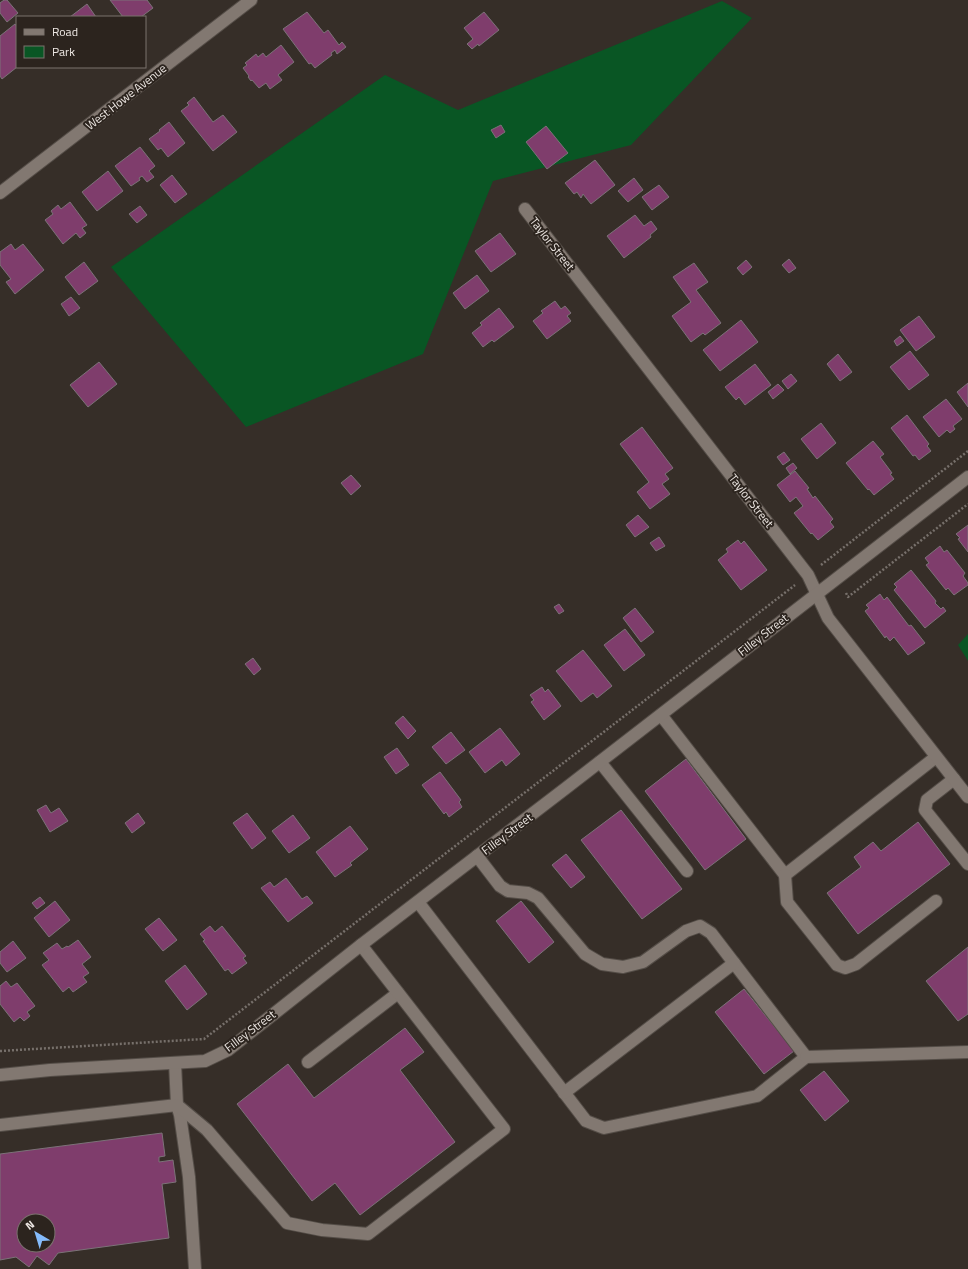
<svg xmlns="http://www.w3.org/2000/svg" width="968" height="1269" font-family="'Titillium Web',sans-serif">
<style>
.green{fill:#095624}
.building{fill:#7f3d6c;stroke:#7c7278;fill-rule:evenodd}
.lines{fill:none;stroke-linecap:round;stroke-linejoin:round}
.lane-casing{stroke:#544d47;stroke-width:14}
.street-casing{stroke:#544d47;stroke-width:14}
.path{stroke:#77706b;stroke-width:2.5;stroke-dasharray:2 2;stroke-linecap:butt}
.lane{stroke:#827871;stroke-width:12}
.street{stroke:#827871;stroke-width:12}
.labels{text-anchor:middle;stroke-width:4;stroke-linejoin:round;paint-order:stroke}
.street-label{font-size:12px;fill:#eee8e4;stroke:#2c241e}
</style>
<rect width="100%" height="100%" fill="#362e28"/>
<!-- green -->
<g class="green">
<polygon points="722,1 752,18 631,145 493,181 423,354 246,427 111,267 385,75 458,110"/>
<polygon points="968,634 968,661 958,645"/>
</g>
<!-- building -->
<g class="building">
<polygon points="4,0 7,0 18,13 7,22 0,13 0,3"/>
<polygon points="110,0 147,0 153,8 141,17 123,17"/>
<polygon points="87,4 96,17 70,17"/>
<polygon points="307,12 324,33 328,30 339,45 342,42 346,47 337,54 335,50 331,53 332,55 315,68 311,63 309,64 283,29"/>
<polygon points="484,12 499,30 479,46 478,44 472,49 467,44 473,39 464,28"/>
<polygon points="15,24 17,27 17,67 2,79 0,76 0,36"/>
<polygon points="281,45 294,62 278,75 282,80 270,89 266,83 259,88 252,80 251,81 248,77 249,76 243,68 247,65 245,63 256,54 258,57 263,53 266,57"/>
<polygon points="194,97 213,122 223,115 237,132 213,151 181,111 189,105 187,103"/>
<polygon points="169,122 185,143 168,157 161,148 158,150 149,139 160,131 159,130"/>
<polygon points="501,125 505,132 496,138 491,130"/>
<polygon points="546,126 568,153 547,169 526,142"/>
<polygon points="140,147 155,166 149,171 154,177 147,182 142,176 139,178 140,180 131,186 115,166"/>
<polygon points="595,160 615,185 591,204 583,194 581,198 577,192 574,194 565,183"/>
<polygon points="108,171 123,191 97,211 82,192"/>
<polygon points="172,175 187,194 175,203 160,185"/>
<polygon points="634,178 643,190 628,202 618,191"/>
<polygon points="659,185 669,197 652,210 642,197"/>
<polygon points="70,202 87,225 82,228 86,233 80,238 76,233 63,244 45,220 53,214 51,211 58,205 61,209"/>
<polygon points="140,206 147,215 137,223 129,214"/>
<polygon points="635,215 644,226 651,221 657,229 650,235 651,237 624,258 607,236"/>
<polygon points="500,233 516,254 491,272 475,251"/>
<polygon points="11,244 15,250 23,244 44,270 15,294 6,282 11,279 0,265 0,252"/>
<polygon points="789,259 796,268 789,273 782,265"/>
<polygon points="746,260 752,267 743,275 737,268"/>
<polygon points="84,262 98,281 79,295 65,277"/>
<polygon points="694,263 708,282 696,290 721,323 705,335 703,333 691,342 672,316 691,302 673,277"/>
<polygon points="477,275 489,291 465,309 453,293"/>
<polygon points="71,297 80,308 69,316 61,304"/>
<polygon points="555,301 561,309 565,306 571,313 567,316 571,321 547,339 533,321 543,313 541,311"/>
<polygon points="499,308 514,327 494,342 492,340 483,347 472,333 482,325 480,323"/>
<polygon points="919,316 935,337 916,351 900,330"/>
<polygon points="741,320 758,342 720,371 703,350"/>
<polygon points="900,336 904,341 897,346 894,341"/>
<polygon points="910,351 929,375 909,390 890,367"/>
<polygon points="838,354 852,372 840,381 827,364"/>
<polygon points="99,362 117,384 88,407 70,385"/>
<polygon points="755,364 771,385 745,405 739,397 736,400 725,387"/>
<polygon points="791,374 797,381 788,389 782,381"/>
<polygon points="968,383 968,407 957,392"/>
<polygon points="778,384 784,390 773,399 768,392"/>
<polygon points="946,399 962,419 953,426 955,429 950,433 947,430 939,437 923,417"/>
<polygon points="907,415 929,444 927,446 931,451 919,460 915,455 913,456 891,428"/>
<polygon points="821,423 836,443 817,459 801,439"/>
<polygon points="642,427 673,468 665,474 669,479 662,484 670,494 650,509 637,492 649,482 620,444"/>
<polygon points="873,441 884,454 880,457 892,473 890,474 894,479 874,495 869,489 868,490 846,463"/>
<polygon points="784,452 790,460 783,465 777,457"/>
<polygon points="793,463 797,468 790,474 786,468"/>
<polygon points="795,471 809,488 807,489 813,498 815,496 833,519 830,522 834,527 818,540 812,533 811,534 794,513 803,506 796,497 790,502 777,485"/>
<polygon points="351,475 361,486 351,495 341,483"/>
<polygon points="638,515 649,527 635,537 626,525"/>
<polygon points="968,525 968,552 958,539 960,538 956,534"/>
<polygon points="659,537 665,546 656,551 650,543"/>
<polygon points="738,540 741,544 744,541 767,570 741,590 718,560 728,552 726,549"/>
<polygon points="940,546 944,552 947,550 965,573 963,576 968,583 968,585 954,595 948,588 946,590 926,565 929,563 925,558"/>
<polygon points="911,570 936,601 935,603 941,609 943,607 946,611 925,628 894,590 897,587 894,584"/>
<polygon points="880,594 884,600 887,597 909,626 911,625 925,643 908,655 894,637 890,641 886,636 885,638 865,611 869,608 866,605"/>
<polygon points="559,604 564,611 559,614 554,607"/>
<polygon points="635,608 654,632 641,642 623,618"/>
<polygon points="625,629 645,655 624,671 604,645"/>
<polygon points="583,650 612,686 597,698 593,693 581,702 556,671"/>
<polygon points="253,658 261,669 254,675 245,664"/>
<polygon points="542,687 545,692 548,689 561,706 544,720 531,702 534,700 530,695"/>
<polygon points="403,716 416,731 408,739 395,723"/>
<polygon points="500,728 520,754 506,766 502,760 485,773 469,752"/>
<polygon points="451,732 465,750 446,764 432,747"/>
<polygon points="397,748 409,765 396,774 384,757"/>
<polygon points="686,759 746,839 705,870 645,791"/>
<polygon points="440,772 461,800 459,802 462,807 449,817 446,812 444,814 422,785"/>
<polygon points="46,805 51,813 59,808 68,821 50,832 37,810"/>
<polygon points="621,810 682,889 642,919 581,840"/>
<polygon points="138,813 145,823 132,833 125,823"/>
<polygon points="247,813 266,838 252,849 233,823"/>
<polygon points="293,815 310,838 289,853 272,831"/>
<polygon points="918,822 950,864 858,934 827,893 861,867 854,857 873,842 881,851"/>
<polygon points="350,826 368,849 350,863 352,865 335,877 316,852"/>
<polygon points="566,854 585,877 571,888 552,865"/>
<polygon points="286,878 302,899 307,896 313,903 288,922 261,888 270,882 274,887"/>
<polygon points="40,897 45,903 37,909 32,903"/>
<polygon points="55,901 70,920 49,937 34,918"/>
<polygon points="521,901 554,942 529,963 496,921"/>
<polygon points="159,918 177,940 163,951 145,929"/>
<polygon points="210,926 215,932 222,926 246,956 243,958 247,963 232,974 228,969 225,971 203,941 205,940 200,934"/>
<polygon points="78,940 91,957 82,964 89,973 83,977 87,982 73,992 69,987 63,992 42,965 49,960 43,953 57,943 62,949 67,946 68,947"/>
<polygon points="13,941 26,958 7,972 0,963 0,952"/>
<polygon points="968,947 968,1014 958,1021 926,981"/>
<polygon points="185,965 207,994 187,1010 165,981"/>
<polygon points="6,981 11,987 17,983 35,1006 27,1012 30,1016 24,1021 20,1017 14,1022 0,1004 0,986"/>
<polygon points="744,989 794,1051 764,1074 715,1012"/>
<polygon points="405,1028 424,1052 400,1070 455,1142 360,1215 335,1183 312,1201 237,1104 288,1064 314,1098"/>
<polygon points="824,1071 849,1101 825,1121 800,1090"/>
<path d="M162 1133 165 1156 159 1157V1162L173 1160 176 1182 162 1184 169 1238 58 1253 49 1265 37 1256 29 1267 16 1257 0 1260V1154ZM24 1221H48V1245H24Z"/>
</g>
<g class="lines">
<!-- lane casing -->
<g class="lane-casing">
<g id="lane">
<polyline points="661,715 785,875 936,757"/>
<polyline points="600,762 687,871"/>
<polyline points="954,779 927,800 925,810 968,864"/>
<polyline points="785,875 787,902 837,965 845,968 856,964 936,901"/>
<polyline points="418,902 586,1121 604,1128 757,1096 806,1057 711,933 700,926 686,931 643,962 623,967 602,964 585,954 538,898 528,893 508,891 500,886 477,856"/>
<polyline points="806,1057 968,1052"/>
<polyline points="308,1062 398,993"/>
<polyline points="175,1063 177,1105 180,1115 189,1177 195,1269"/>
<polyline points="564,1093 734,963"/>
<polyline points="0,1125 177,1105 207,1130 287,1223 322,1230 368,1234 504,1129 361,945"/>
</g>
</g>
<!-- street casing -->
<g class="street-casing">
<g id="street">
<polyline points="0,193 251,0"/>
<polyline points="525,209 808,575 828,618 968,797"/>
<polyline points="0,1075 50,1070 205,1061 228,1050 361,945 566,788 968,477"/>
</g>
</g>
<!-- path -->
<g class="path">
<polyline points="821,565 968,451"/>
<polyline points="846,593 848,597 968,504"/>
<polyline points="0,1051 204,1039 795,585"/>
</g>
<!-- lane -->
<use href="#lane" class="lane"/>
<!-- street -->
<use href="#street" class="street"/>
</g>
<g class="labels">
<!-- street labels -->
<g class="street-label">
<text transform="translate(126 97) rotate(-38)" y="4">West Howe Avenue</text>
<text transform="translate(552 244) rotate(52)" y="4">Taylor Street</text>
<text transform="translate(751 501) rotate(52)" y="4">Taylor Street</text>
<text transform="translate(763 635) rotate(-38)" y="4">Filley Street</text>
<text transform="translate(507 834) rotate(-37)" y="4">Filley Street</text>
<text transform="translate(250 1031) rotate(-37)" y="4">Filley Street</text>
</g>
</g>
<!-- legend -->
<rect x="16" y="16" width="130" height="52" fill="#2c241e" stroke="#7a726d"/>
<rect x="24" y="29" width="20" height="6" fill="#827871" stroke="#7a726d"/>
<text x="52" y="36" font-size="12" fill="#eee8e4">Road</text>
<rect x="24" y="46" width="20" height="12" fill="#095624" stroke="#7a726d"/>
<text x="52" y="56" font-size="12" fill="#eee8e4">Park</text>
<!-- north arrow -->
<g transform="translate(36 1233) rotate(322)"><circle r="19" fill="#2c241e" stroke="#7a726d"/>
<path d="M0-3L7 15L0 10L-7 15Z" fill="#85bbfb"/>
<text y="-6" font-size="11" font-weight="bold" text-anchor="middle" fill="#eee8e4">N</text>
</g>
</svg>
